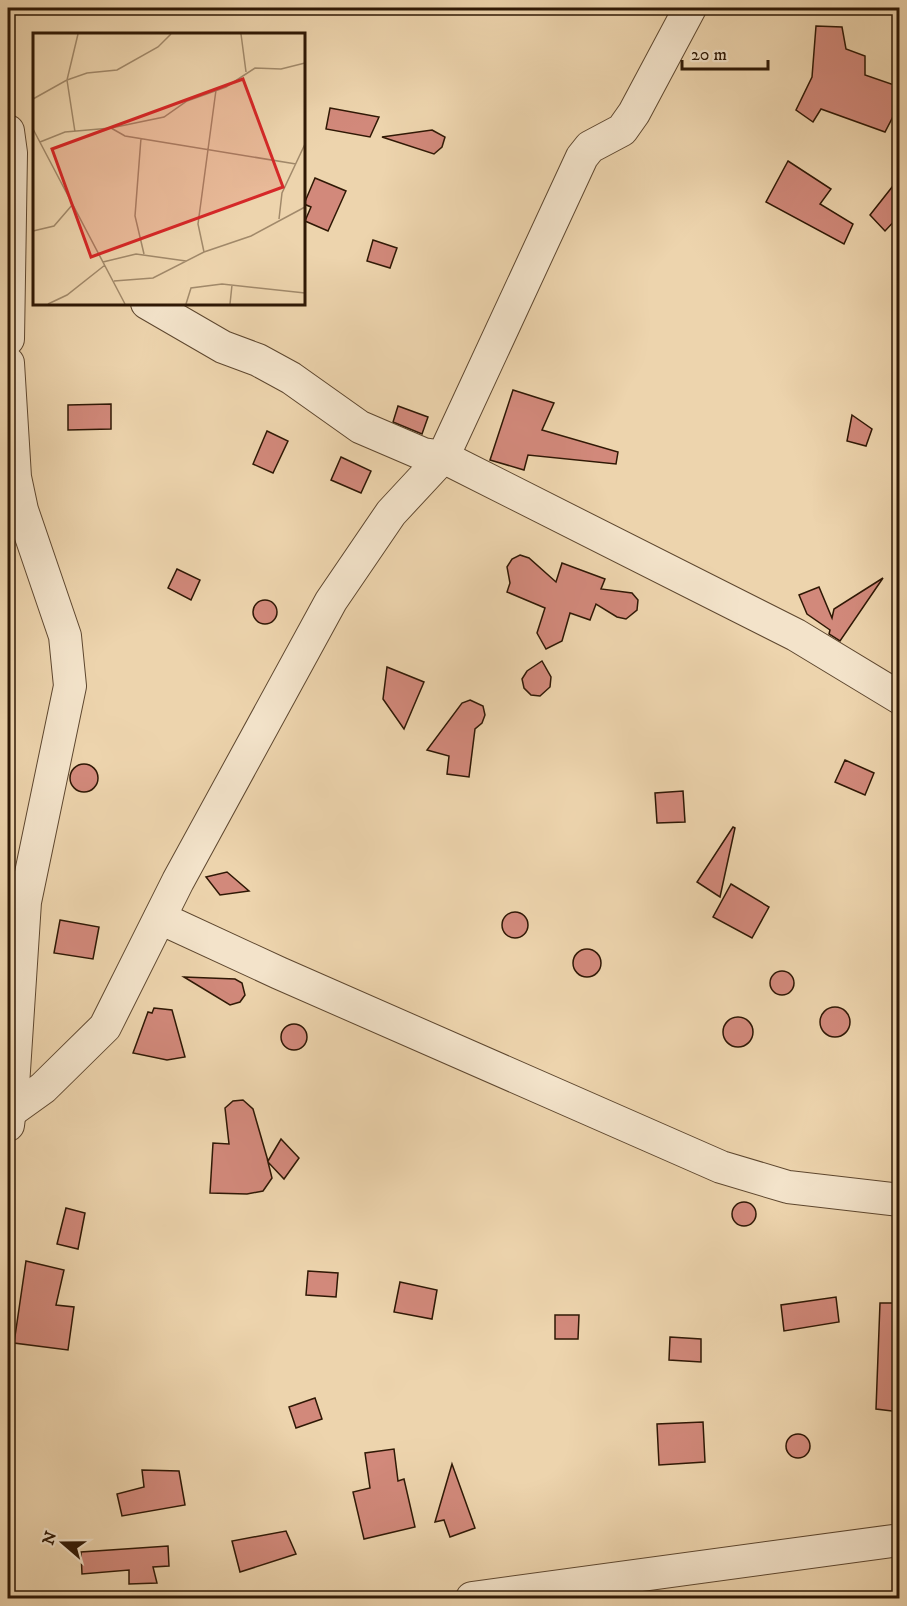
<svg xmlns="http://www.w3.org/2000/svg" width="907" height="1606" font-family="'IM FELL DW Pica',serif">
<style>
.building{fill:#d2897b;stroke:#2f1805;stroke-width:1.5}
.lines{fill:none;stroke-linecap:round;stroke-linejoin:round}
.minor-casing{stroke:#5e472f;stroke-width:34}
.minor{stroke:#f3e3ca;stroke-width:32}
.inset-road{fill:none;stroke:#a1896a;stroke-width:1.5}
.view{fill:#d62828;fill-opacity:0.15;stroke:#d62828;stroke-width:3}
.inset-edge{fill:none;stroke:#2f1805;stroke-width:3}
</style>
<rect width="100%" height="100%" fill="#edd4ad"/>
<filter id="stains"><feTurbulence type="fractalNoise" baseFrequency=".00333" numOctaves="4"/><feColorMatrix values="0 0 0 0 .2 0 0 0 0 .09 0 0 0 0 .02 0 0 0 .5 -.17"/></filter>
<radialGradient id="worn" r=".72"><stop offset=".6" stop-color="#630" stop-opacity="0"/><stop offset="1" stop-color="#630" stop-opacity=".3"/></radialGradient>
<!-- building -->
<g class="building">
<polygon points="816,26 842,27 846,49 865,56 865,75 900,87 900,103 885,132 821,109 813,122 796,110 812,77"/>
<polygon points="330,108 379,117 370,137 326,129"/>
<polygon points="432,130 445,137 442,147 434,154 382,137"/>
<polygon points="788,161 831,189 820,204 853,224 844,244 766,202"/>
<polygon points="900,177 900,215 885,231 870,215"/>
<polygon points="315,178 346,191 328,231 305,221 311,207 304,204"/>
<polygon points="373,240 397,248 390,268 367,261"/>
<polygon points="513,390 554,403 542,430 618,452 616,464 528,455 524,470 490,460"/>
<polygon points="111,404 111,429 68,430 68,405"/>
<polygon points="398,406 428,417 422,434 393,422"/>
<polygon points="852,415 872,429 866,446 847,441"/>
<polygon points="267,431 288,441 273,473 253,464"/>
<polygon points="341,457 371,471 361,493 331,480"/>
<polygon points="520,555 529,558 556,582 562,563 605,579 601,589 632,593 638,600 637,610 626,619 617,617 596,604 590,620 570,613 562,641 546,649 537,633 545,608 507,592 510,583 507,567 512,559"/>
<polygon points="177,569 200,580 191,600 168,588"/>
<polygon points="883,578 840,641 829,634 830,630 807,614 799,595 819,587 832,618 834,609"/>
<circle cx="265" cy="612" r="12"/>
<polygon points="542,661 551,677 550,687 540,696 531,695 524,688 522,679 527,671"/>
<polygon points="387,667 424,682 404,729 383,699"/>
<polygon points="470,700 483,706 485,715 482,723 475,729 469,777 447,774 449,756 427,750 462,703"/>
<polygon points="845,760 874,773 865,795 835,782"/>
<circle cx="84" cy="778" r="14"/>
<polygon points="683,791 685,822 657,823 655,793"/>
<polygon points="733,827 735,828 720,897 697,882"/>
<polygon points="227,872 249,891 220,895 206,877"/>
<polygon points="731,884 769,907 752,938 713,917"/>
<circle cx="515" cy="925" r="13"/>
<polygon points="60,920 99,927 93,959 54,953"/>
<circle cx="587" cy="963" r="14"/>
<circle cx="782" cy="983" r="12"/>
<polygon points="184,977 235,979 242,983 245,995 240,1002 230,1005"/>
<circle cx="835" cy="1022" r="15"/>
<polygon points="154,1008 172,1010 185,1057 167,1060 133,1053 148,1012 152,1013"/>
<circle cx="738" cy="1032" r="15"/>
<circle cx="294" cy="1037" r="13"/>
<polygon points="243,1100 253,1109 268,1161 281,1139 299,1158 284,1179 268,1162 272,1178 263,1191 247,1194 210,1193 213,1143 229,1144 225,1108 233,1101"/>
<circle cx="744" cy="1214" r="12"/>
<polygon points="66,1208 85,1213 78,1249 57,1244"/>
<polygon points="26,1261 64,1270 56,1305 74,1307 68,1350 14,1343"/>
<polygon points="308,1271 338,1273 336,1297 306,1295"/>
<polygon points="400,1282 437,1290 432,1319 394,1312"/>
<polygon points="836,1297 839,1322 784,1331 781,1305"/>
<polygon points="880,1303 900,1303 900,1412 876,1409"/>
<polygon points="555,1315 579,1315 578,1339 555,1339"/>
<polygon points="670,1337 701,1339 701,1362 669,1360"/>
<polygon points="315,1398 322,1419 296,1428 289,1407"/>
<polygon points="703,1422 705,1462 659,1465 657,1424"/>
<circle cx="798" cy="1446" r="12"/>
<polygon points="394,1449 398,1481 404,1479 415,1527 364,1539 353,1492 370,1488 365,1453"/>
<polygon points="452,1464 475,1528 450,1537 444,1520 435,1522"/>
<polygon points="142,1470 179,1471 185,1505 122,1516 117,1494 144,1487"/>
<polygon points="286,1531 296,1554 240,1572 232,1541"/>
<polygon points="168,1546 169,1566 153,1567 157,1583 129,1584 129,1570 82,1574 81,1552"/>
</g>
<g class="lines">
<!-- minor casing -->
<g class="minor-casing">
<g id="minor">
<polyline points="8,131 11,153 8,339"/>
<polyline points="147,303 223,347 258,360 291,378 360,427 423,454 443,457 796,635 900,698"/>
<polyline points="8,363 15,477 22,510 65,636 70,686 25,902 13,1086 8,1125"/>
<polyline points="160,918 279,973 721,1167 788,1187 900,1200"/>
<polyline points="11,1111 43,1088 105,1027 178,881 331,601 391,513 443,457 582,157 590,147 622,130 634,113 690,8"/>
<polyline points="472,1598 900,1540"/>
</g>
</g>
<!-- minor -->
<use href="#minor" class="minor"/>
</g>
<!-- overview -->
<g transform="translate(33 33)">
<rect width="272" height="272" fill="#edd4ad"/>
<path class="inset-road" d="M208 1 213 39M0 66 34 47 45 1M78 95 92 103 263 131M0 96 92 271M42 99 34 47 54 40 84 37 125 14 138 1M108 105 102 183 111 221M7 109 32 99 78 95 131 84 154 68 193 54 222 35 248 36 272 30M246 186 249 160 272 111M0 198 21 193 40 171M171 219 165 191 183 57M70 229 103 221 153 228M81 248 120 245 171 219 218 203 272 174M15 271 34 262 72 232M153 271 158 255 189 251 272 260M197 271 199 252"/>
<path class="view" d="M210 46 250 154 58 224 19 116Z"/>
<rect width="272" height="272" class="inset-edge"/>
</g>
<!-- margin -->
<rect width="907" height="1606" fill="none" stroke="#edd4ad" stroke-width="30"/>
<rect x="9" y="9" width="889" height="1588" fill="none" stroke="#2f1805" stroke-width="3"/>
<rect x="15" y="15" width="877" height="1576" fill="none" stroke="#2f1805" stroke-width="1.5"/>
<!-- north arrow -->
<g transform="translate(63 1543) rotate(290)" stroke="#f3e3ca" stroke-width="4.5" paint-order="stroke">
<path d="M0-4.5L10 22L0 15L-10 22Z" fill="#2f1805"/>
<text y="-9" font-size="16" font-weight="bold" text-anchor="middle" fill="#2f1805">N</text>
</g>
<!-- scale -->
<path d="M682 60v9h86v-9" fill="none" stroke="#2f1805" stroke-width="3"/>
<text x="691" y="60" font-size="18" fill="#2f1805" stroke="#f3e3ca" stroke-width="4.5" paint-order="stroke">20 m</text>
<rect width="100%" height="100%" filter="url(#stains)"/>
<rect width="100%" height="100%" fill="url(#worn)"/>
</svg>
